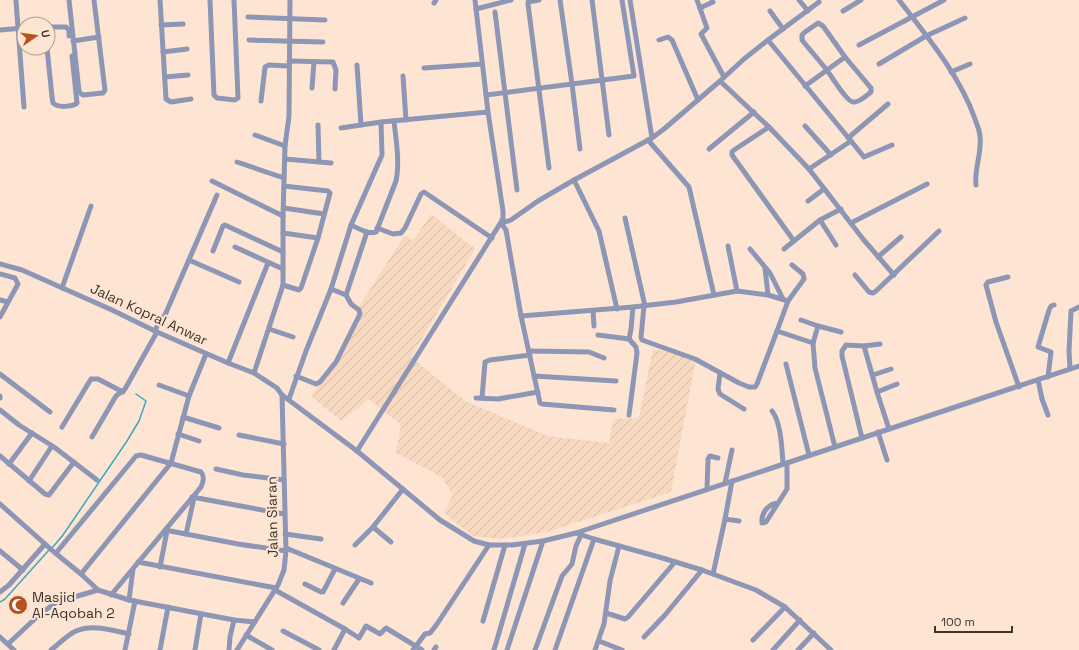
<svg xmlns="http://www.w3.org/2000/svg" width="1079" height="650" font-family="'Space Grotesk',sans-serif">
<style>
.industrial{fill:url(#industrial-furrows)}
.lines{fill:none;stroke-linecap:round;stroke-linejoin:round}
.stream{stroke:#3ca7c1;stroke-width:1.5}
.minor{stroke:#8d97b5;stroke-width:5}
.labels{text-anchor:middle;stroke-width:4;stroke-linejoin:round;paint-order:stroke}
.street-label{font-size:14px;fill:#3d342d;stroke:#fee5d3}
.poi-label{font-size:14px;fill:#3d342d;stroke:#fee5d3;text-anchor:start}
</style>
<defs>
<pattern id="industrial-furrows" width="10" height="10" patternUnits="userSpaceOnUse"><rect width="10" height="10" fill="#f7d8c1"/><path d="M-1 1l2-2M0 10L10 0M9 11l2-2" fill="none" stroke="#d5baa6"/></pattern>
</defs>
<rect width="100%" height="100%" fill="#fee5d3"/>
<!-- industrial -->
<polygon class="industrial" points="431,214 475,249 411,357 465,401 548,436 609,443 613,419 639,418 653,349 696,357 671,492 547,532 501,539 473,536 444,513 453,495 442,477 396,453 401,425 369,399 341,421 311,396 338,361 360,305 405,235 413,241"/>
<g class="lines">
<!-- stream -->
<g class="stream">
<polyline points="52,548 63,535 127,441 139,421 146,401 136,394"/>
<polyline points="0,602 5,599 49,550"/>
</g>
<!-- minor -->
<g class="minor">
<polyline points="69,0 79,91 80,93 83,95 103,93 105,90 94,0"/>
<polyline points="160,0 166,99 171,102 191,99"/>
<polyline points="210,0 214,95 217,98 235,100 238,98 234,0"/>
<polyline points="539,0 528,2 528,4 549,168"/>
<polyline points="560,0 572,84 580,149"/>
<polyline points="592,0 609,135"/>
<polyline points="630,0 652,138"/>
<polyline points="697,0 707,28 701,34 724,77"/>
<polyline points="799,0 808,11"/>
<path d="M899 0C927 36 960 76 975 119 977 125 980 131 980 137 982 153 974 169 976 185"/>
<polyline points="16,1 24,107"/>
<polyline points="434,3 436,0"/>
<polyline points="700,8 713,2 712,0"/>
<polyline points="476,9 511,0"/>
<polyline points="770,11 783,29"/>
<polyline points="843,11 861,0"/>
<polyline points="495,12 517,190"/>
<polyline points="248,17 325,20"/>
<path d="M818 23 823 26 845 57 871 88V92C867 95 859 103 853 102 846 101 831 75 826 69 818 59 810 50 802 40V35L805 32Z"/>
<polyline points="161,25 183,24"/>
<polyline points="48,27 66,27 69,30 69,36"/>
<polyline points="0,30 24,28"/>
<polyline points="249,40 323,42"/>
<polyline points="659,40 668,37 672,40 698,100"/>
<polyline points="768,40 819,2"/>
<polyline points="73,41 99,37"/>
<polyline points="859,45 944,0"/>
<path d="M47 48 52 97 53 103C58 108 72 107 77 103L72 56"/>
<polyline points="163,52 187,49"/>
<polyline points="289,61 333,62 336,70 335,89"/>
<polyline points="879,64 926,36 965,18"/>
<polyline points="357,65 361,125"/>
<polyline points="424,68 482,64"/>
<polyline points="951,72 970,64"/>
<polyline points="403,76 406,120"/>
<polyline points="165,77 188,75"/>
<polyline points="720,81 744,59 768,40 851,141 809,169"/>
<polyline points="805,86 845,57"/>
<polyline points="312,88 314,62"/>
<polyline points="486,95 634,76 622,0"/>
<polyline points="261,101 265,67 269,65 289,66"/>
<polyline points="318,125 319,162"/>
<polyline points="805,126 831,155"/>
<polyline points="769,127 734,150 732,152 732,155 794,241"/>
<polyline points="341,128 381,122 488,112"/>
<polyline points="255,135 285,146"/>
<polyline points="848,138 888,104"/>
<polyline points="648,140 689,187 714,295"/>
<polyline points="851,141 864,157 892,145"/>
<polyline points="709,149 754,112"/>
<polyline points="285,159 331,163"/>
<polyline points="237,162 284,178"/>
<polyline points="574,180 599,231 617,309"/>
<polyline points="212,181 283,216"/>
<polyline points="808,201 824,189"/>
<polyline points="284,208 324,214"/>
<polyline points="625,218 645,306"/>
<polyline points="502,220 505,222 511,220 538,201 574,180 652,138 664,129 720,81 769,127 809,169 863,239 894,275"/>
<polyline points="820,220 836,245"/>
<polyline points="501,223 506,230 521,316 540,403 542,404 614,410"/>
<polyline points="851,223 927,184"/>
<path d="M351 225C358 228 368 235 376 232L396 181C400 162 396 140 394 121"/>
<polyline points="377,228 393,234 401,233 405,228 421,194 424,192 492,238"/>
<polyline points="283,233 318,238"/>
<polyline points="728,246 737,291"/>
<polyline points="235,247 283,269"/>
<polyline points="750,249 770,273 783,299"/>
<polyline points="784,249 820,220 841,209"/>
<polyline points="213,251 223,226 225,225 283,252"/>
<polyline points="878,257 901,237"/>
<polyline points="189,260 239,282"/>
<polyline points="0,264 22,270 112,310 157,332 228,363 254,373 277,388 282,395 357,451 440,520 474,541 489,545 512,545 543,541 576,533 1079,366"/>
<polyline points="765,268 768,295"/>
<polyline points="0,274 15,278 18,284 0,317"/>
<polyline points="855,275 869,292 873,293 876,291 939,231"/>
<polyline points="1008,277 988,282 986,285 996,322 1019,387"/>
<polyline points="283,285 299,290 301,288 318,238 330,193 328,191 284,186"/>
<polyline points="62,288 91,206"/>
<polyline points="331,289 346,295"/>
<polyline points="0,300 8,302"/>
<polyline points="644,306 641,337 642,340 695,359 739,383 749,387 755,387 757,384 777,331 813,343 815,368 835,447"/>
<polyline points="593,311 594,326"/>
<polyline points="521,316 633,307 676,302 737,291 768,295 788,301 804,279 803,274 792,265"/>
<polyline points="801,320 818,326 813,343"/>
<polyline points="818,326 841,332"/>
<polyline points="269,329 293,337"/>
<polyline points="155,331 159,322 165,315 217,195"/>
<polyline points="777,331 788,301"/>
<polyline points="598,335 629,339 631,329 633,307"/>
<polyline points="629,339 636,347 637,353 629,415"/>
<polyline points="864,346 877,392 889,429"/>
<polyline points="529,351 589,352 604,358"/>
<polyline points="228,363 268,263"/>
<polyline points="786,364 809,455"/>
<polyline points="1070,369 1069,351 1071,311 1079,307"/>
<polyline points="254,373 283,285 283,216 285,146 289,116 290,0"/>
<polyline points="720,373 718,389 720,394 744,409"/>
<polyline points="0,374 50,412"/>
<polyline points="873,375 891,369"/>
<polyline points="296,376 316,384 320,382 336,362 360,314 359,310 351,304 346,295 367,232"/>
<polyline points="534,376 616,381"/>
<polyline points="1048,377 1051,352 1038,347 1049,310 1051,306 1054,305"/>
<polyline points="1038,380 1042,399 1048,415"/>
<polyline points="159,385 189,396"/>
<polyline points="877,392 897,384"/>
<polyline points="0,396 0,398"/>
<polyline points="476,398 498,399 538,392"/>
<polyline points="482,398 485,362 490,360 530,355"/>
<polyline points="289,399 306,351 331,289 351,225 382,155 381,122"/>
<polyline points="0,410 19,425 54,447 97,480"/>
<path d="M772 411C781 422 782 449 783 464"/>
<polyline points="183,417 219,428"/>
<polyline points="62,427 91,379 98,379 123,392"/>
<polyline points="878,432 887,460"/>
<polyline points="178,434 199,441"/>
<polyline points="239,435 284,444"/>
<polyline points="92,437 116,396 125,389 157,332"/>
<polyline points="862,438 842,356 842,351 846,345 864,346 880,344"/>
<polyline points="357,451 503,219 503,211 488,112 475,0"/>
<polyline points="0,456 45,494 49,495 74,462"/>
<polyline points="9,464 32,433"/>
<polyline points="216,469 243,475 284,480"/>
<polyline points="29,481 52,446"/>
<polyline points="725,483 732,450"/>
<polyline points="707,489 708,459 710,456 718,458"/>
<polyline points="192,497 284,514"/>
<path d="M778 503C768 504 761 513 762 523L766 522 787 489V463"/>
<polyline points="0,504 54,552 81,574 98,590"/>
<polyline points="725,519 739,521"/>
<polyline points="373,527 391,542"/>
<polyline points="165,530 238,544 286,551"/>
<polyline points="576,533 594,539 659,557 702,570 756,590 785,607 831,650"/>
<polyline points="186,534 194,498"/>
<polyline points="285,534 321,539"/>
<polyline points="355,545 373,527 403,489"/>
<polyline points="286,548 371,583"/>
<polyline points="0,551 23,570"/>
<path d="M56 553 136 456 141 455 201 472C205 477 203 482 201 487L111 595"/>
<polyline points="138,562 276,588"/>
<polyline points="160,567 167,531"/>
<polyline points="81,574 171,463 189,396 206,354"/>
<polyline points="713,574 725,519 732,481"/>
<polyline points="305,584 321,592 323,592 335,569"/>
<polyline points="275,590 345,629 334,650"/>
<polyline points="0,592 9,585 45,544"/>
<polyline points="129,600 133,569"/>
<polyline points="343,603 359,579"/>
<polyline points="606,613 625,619 628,617 675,562"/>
<polyline points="483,621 505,545"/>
<polyline points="345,629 359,638 366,626 380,634 386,628 422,650"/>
<polyline points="283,631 319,650"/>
<polyline points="246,635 272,650"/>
<polyline points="0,637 14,650"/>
<polyline points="644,637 665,615 702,570"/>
<polyline points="753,640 785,607"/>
<polyline points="599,641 622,650"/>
<polyline points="8,644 40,614 57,602 98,590 129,600 234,620 255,622"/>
<path d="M51 650C59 644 67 635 76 631 92 624 113 630 129 634"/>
<polyline points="125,650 135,601"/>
<polyline points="160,650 168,607"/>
<polyline points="195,650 201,614"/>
<polyline points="229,650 230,637 234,620"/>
<polyline points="237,650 278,585 284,570 286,551 282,395"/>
<polyline points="413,650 425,634 430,633 437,624 489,545"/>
<polyline points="434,650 436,647"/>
<polyline points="494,650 525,544"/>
<polyline points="507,650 543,541"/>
<polyline points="535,650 562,576 572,564 576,546 581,535"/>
<polyline points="555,650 594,539"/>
<polyline points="595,650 604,624 610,581 619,546"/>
<polyline points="773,650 800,620"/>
<polyline points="798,650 814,633"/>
</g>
</g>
<!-- icons -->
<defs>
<g id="mosque-disc" transform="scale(1)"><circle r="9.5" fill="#b5511c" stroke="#fee5d3"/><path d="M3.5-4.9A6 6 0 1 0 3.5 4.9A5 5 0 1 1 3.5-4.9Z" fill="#fff"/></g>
</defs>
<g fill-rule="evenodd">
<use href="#mosque-disc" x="18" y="605"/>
</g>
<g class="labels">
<!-- street labels -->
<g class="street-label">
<text transform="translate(149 314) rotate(25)" y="5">Jalan Kopral Anwar</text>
<text transform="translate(272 517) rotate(-91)" y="5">Jalan Siaran</text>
</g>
<!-- poi labels -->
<g class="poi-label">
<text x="32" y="602">Masjid<tspan x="32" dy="16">Al-Aqobah 2</tspan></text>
</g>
</g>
<!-- north arrow -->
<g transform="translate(36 36) rotate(77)"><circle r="19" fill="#fee5d3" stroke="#b19e91"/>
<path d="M0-3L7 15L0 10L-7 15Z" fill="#b5511c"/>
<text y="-6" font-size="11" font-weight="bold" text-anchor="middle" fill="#3d342d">U</text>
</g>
<!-- scale -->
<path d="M935 626v6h77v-6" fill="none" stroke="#3d342d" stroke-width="2"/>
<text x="941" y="626" font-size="12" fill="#3d342d" stroke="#fee5d3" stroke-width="3" paint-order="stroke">100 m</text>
</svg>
